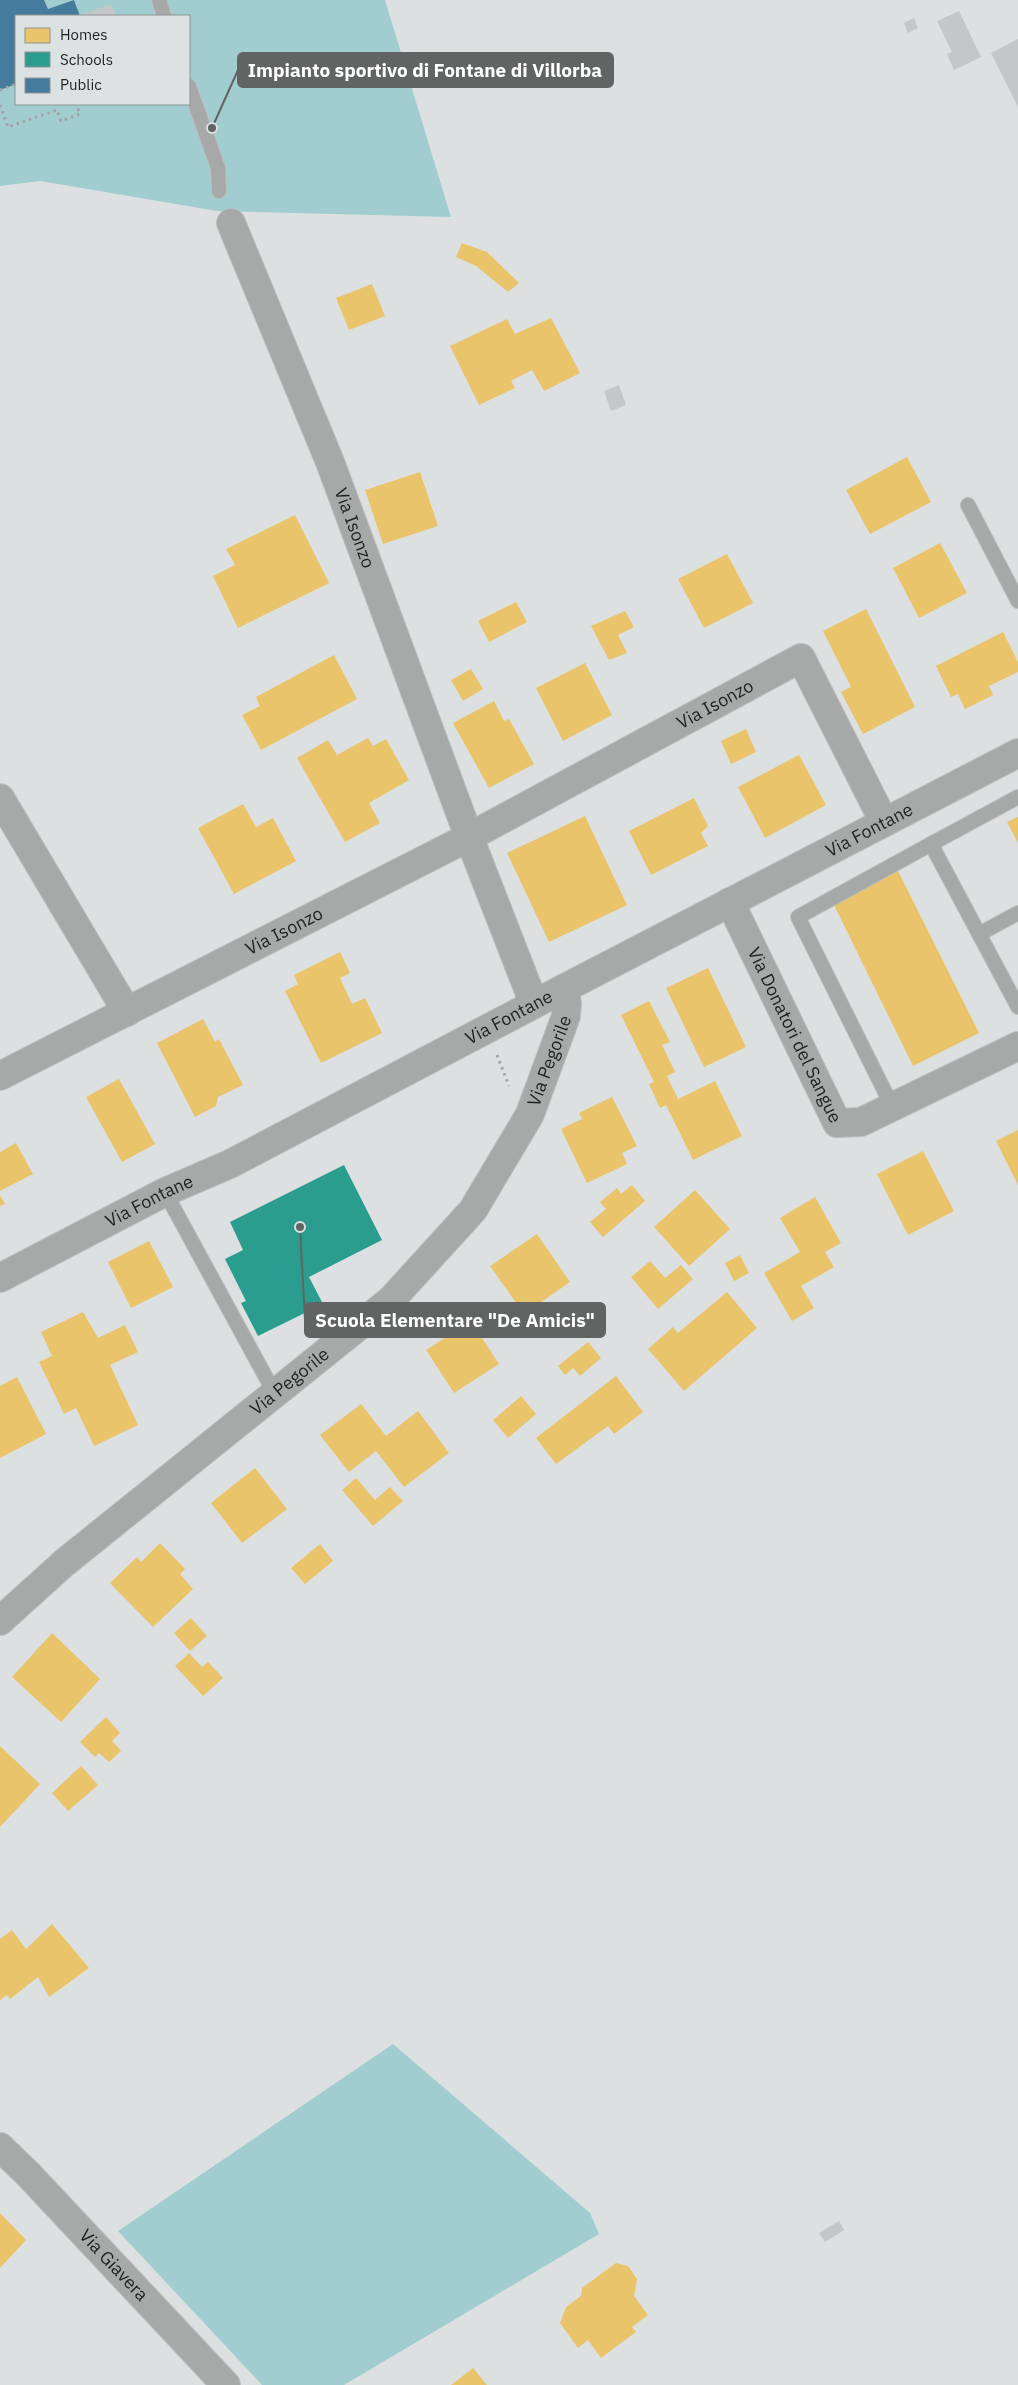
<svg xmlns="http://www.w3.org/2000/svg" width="1018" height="2385" font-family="'IBM Plex Sans',sans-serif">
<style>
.green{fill:#a1cdd0;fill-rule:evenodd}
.homes{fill:#e9c46a}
.schools{fill:#2a9d8f}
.public{fill:#457b9d}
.building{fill:#c4c7c7}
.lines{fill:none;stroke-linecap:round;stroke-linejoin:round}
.service-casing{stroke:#bcbdbd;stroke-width:16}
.minor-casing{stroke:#bcbdbd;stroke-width:30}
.tertiary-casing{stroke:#bcbdbd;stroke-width:30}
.path{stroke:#a2a4a4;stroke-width:3;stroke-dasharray:2.5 4;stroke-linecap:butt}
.service{stroke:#a7a8a8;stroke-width:14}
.minor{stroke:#a7a8a8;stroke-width:28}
.tertiary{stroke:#a7a8a8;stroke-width:28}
.labels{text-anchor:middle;stroke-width:5;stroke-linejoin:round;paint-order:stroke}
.street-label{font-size:18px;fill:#1f2121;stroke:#dce1e1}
.leader{fill:none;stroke:#626464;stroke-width:2}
.callout-dot{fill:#626464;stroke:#dce1e1;stroke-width:2}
.callout{fill:#626464;stroke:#626464;stroke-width:2}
.callout-label{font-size:19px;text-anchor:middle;font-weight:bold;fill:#fff}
</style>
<rect width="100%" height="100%" fill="#dde0e0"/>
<!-- green -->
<g class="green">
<path d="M0 0H385L451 217 217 211 40 181 0 186ZM16 16H189V104H16Z"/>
<polygon points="393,2044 590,2213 599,2234 344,2385 262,2385 118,2231"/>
</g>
<!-- homes -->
<g class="homes">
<polygon points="462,243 487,252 519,283 508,292 476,266 456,257"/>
<polygon points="372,284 385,316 349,330 336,298"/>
<polygon points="551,318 580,373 544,391 532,370 511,381 515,388 479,405 450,346 507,319 515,334"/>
<polygon points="907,457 931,502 870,534 846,490"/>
<polygon points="420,472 438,526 383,544 365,490"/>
<polygon points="295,515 329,583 238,628 213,576 235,565 226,549"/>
<polygon points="940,543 967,593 919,618 893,568"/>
<polygon points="727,554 753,603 704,628 678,579"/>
<polygon points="516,602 527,622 489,642 478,621"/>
<polygon points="866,609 915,707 863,734 841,692 851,687 823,631"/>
<polygon points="625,611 634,627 618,635 627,653 609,660 591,626"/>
<polygon points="1003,632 1018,662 1018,672 989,686 993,695 965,709 958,694 951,697 936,666"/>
<polygon points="334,655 357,699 261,750 242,715 260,706 256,697"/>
<polygon points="585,663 612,715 563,741 536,688"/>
<polygon points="471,669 483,689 463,701 451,680"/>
<polygon points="494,701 504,721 509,719 534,764 489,788 453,723"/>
<polygon points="746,729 756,752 731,764 721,741"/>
<polygon points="368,738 373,746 386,739 409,780 369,803 380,823 345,842 297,758 328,740 337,755"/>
<polygon points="799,755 826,805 765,838 738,787"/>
<polygon points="694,798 708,826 701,833 708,846 651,875 629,831"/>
<polygon points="243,804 256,827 273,818 296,861 234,894 198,828"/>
<polygon points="585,816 627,905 549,942 507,853"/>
<polygon points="1018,817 1018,843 1007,822"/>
<polygon points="898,871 979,1033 913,1066 833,903"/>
<polygon points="340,952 350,973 340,978 352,1004 365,998 382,1033 321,1063 285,991 298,984 294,975"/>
<polygon points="708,968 746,1047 704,1067 666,988"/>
<polygon points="649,1001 670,1042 662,1045 675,1072 667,1076 678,1099 715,1081 742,1136 693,1160 666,1105 660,1108 649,1084 654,1082 621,1015"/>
<polygon points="203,1019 215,1042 219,1039 243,1085 218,1097 216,1106 195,1117 157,1043"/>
<polygon points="119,1079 155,1144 122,1162 86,1097"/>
<polygon points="612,1097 637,1146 622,1153 627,1164 587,1183 561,1129 582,1119 579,1113"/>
<polygon points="1018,1130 1018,1185 996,1141"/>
<polygon points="16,1143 33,1174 0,1191 0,1152"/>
<polygon points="923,1151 954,1211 908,1235 877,1174"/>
<polygon points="632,1185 645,1201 603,1237 590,1222 606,1209 600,1202 617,1188 621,1194"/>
<polygon points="695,1190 730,1229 689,1266 654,1227"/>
<polygon points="0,1195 5,1204 0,1206"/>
<polygon points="815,1197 841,1243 825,1252 834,1267 801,1286 814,1308 792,1321 764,1273 800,1252 780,1218"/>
<polygon points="537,1234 570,1282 524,1314 490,1266"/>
<polygon points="149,1241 173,1287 131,1308 108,1262"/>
<polygon points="740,1255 749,1273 734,1281 725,1263"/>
<polygon points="650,1261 665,1278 681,1265 693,1279 658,1309 631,1277"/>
<polygon points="727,1292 757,1328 684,1391 648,1349 673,1327 678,1333"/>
<polygon points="83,1312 98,1338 125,1325 138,1352 110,1365 138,1425 94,1446 76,1408 64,1414 39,1362 52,1356 41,1332"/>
<polygon points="471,1321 499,1364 454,1393 426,1350"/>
<polygon points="588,1342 601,1358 580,1376 573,1368 565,1375 558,1366"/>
<polygon points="616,1376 643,1412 614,1434 608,1426 556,1464 536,1438"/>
<polygon points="17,1377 46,1434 0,1458 0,1386"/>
<polygon points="521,1396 536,1414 508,1438 493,1420"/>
<polygon points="361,1404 386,1436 418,1411 449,1453 404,1487 376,1451 349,1472 320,1435"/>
<polygon points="255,1468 287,1509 242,1543 211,1503"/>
<polygon points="356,1478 375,1500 390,1487 403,1501 373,1526 342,1490"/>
<polygon points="160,1543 185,1569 180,1574 193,1589 153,1627 110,1583 137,1557 141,1562"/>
<polygon points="320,1544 333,1561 305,1584 291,1568"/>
<polygon points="191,1618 207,1636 190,1651 174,1633"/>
<polygon points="52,1633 100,1679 61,1722 12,1677"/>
<polygon points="189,1653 202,1667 208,1662 223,1678 203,1696 175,1666"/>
<polygon points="106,1717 120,1733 112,1741 121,1751 109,1762 99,1753 95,1757 80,1742"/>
<polygon points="0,1746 40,1784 0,1827"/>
<polygon points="81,1766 98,1785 68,1811 52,1793"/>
<polygon points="52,1924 89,1968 49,1997 38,1977 10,1999 7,1995 0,2000 0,1939 12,1930 26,1949"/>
<polygon points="0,2213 26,2240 0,2268"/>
<polygon points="616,2263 628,2266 637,2279 634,2296 648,2315 632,2327 636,2332 601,2358 588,2340 578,2348 560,2323 566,2307 581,2296 582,2288"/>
<polygon points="473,2368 487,2385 451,2385"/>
</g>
<!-- schools -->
<polygon class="schools" points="344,1165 382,1240 309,1277 323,1304 258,1336 241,1303 246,1301 225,1259 243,1250 230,1222"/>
<!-- public -->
<polygon class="public" points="0,0 44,0 48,9 74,0 80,16 16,16 16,84 0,90"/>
<!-- building -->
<g class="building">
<polygon points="111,4 116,16 78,16"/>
<polygon points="959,11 981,57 954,70 947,54 952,52 937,21"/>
<polygon points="914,18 918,28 908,33 904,23"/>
<polygon points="1018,39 1018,107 991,53"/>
<polygon points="619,385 626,405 611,411 604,391"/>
<polygon points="839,2221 844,2230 825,2242 819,2233"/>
</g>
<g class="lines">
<!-- service casing -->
<g class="service-casing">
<g id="service">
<polyline points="159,0 164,16"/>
<polyline points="189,86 218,168 219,191"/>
<polyline points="968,505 1018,601"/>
<polyline points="931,844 1018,797"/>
<polyline points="979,934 1018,913"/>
<polyline points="892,1106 798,917 931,844 1018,1007"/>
<polyline points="165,1192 275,1394"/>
</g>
</g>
<!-- minor casing -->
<g class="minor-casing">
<g id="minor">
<path id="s1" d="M231 223 330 462 469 837 534 1004"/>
<polyline points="0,798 127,1012"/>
<path id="s2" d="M730 902 837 1123 861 1122 1018 1046"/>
<path id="s3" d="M0 1076 469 837 801 658 884 822"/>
</g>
</g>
<!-- tertiary casing -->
<g class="tertiary-casing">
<g id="tertiary">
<path id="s4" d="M0 1278 165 1192 230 1164 563 989 1018 753"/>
<path id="s5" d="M0 1621 64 1563 391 1300 473 1210 530 1114 566 1016 567 1003 563 989"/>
<path id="s6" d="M0 2147 28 2174 226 2385"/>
</g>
</g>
<!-- path -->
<g class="path">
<polyline points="0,90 16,84"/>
<polyline points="0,105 8,127 57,110 61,121 80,114 76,104"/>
<polyline points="497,1055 509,1086"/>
</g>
<!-- service -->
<use href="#service" class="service"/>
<!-- minor -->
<use href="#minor" class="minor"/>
<!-- tertiary -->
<use href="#tertiary" class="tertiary"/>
</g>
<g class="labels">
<!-- street labels -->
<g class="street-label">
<text dy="6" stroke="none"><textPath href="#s1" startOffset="329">Via Isonzo</textPath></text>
<text dy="6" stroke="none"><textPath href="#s3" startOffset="806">Via Isonzo</textPath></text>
<text dy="6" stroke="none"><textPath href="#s4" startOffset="978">Via Fontane</textPath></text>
<text dy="6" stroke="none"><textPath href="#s3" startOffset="319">Via Isonzo</textPath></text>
<text dy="6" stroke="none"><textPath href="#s4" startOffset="572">Via Fontane</textPath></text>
<text dy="6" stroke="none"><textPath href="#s2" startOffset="148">Via Donatori del Sangue</textPath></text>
<text dy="6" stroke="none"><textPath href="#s5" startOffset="796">Via Pegorile</textPath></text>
<text dy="6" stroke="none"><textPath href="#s4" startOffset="168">Via Fontane</textPath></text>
<text dy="6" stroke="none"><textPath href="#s5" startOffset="376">Via Pegorile</textPath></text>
<text dy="6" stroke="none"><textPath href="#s6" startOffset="164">Via Giavera</textPath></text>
</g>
</g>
<!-- callouts -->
<path class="leader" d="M212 128L238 70M300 1227L305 1320"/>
<g class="callout-dot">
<circle cx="212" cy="128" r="5"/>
<circle cx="300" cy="1227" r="5"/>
</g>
<g class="callout">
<rect x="238" y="53" width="375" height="34" rx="5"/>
<rect x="305" y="1303" width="300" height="34" rx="5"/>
</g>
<g class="callout-label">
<text x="425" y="77">Impianto sportivo di Fontane di Villorba</text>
<text x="455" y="1327">Scuola Elementare "De Amicis"</text>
</g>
<!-- legend -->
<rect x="15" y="15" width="175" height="90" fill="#dce1e1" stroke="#909494"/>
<rect x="25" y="28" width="25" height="15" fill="#e9c46a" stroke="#909494"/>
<text x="60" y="40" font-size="15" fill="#1f2121">Homes</text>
<rect x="25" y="52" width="25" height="15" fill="#2a9d8f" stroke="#909494"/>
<text x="60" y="65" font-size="15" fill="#1f2121">Schools</text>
<rect x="25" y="78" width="25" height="15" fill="#457b9d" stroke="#909494"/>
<text x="60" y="90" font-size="15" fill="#1f2121">Public</text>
</svg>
